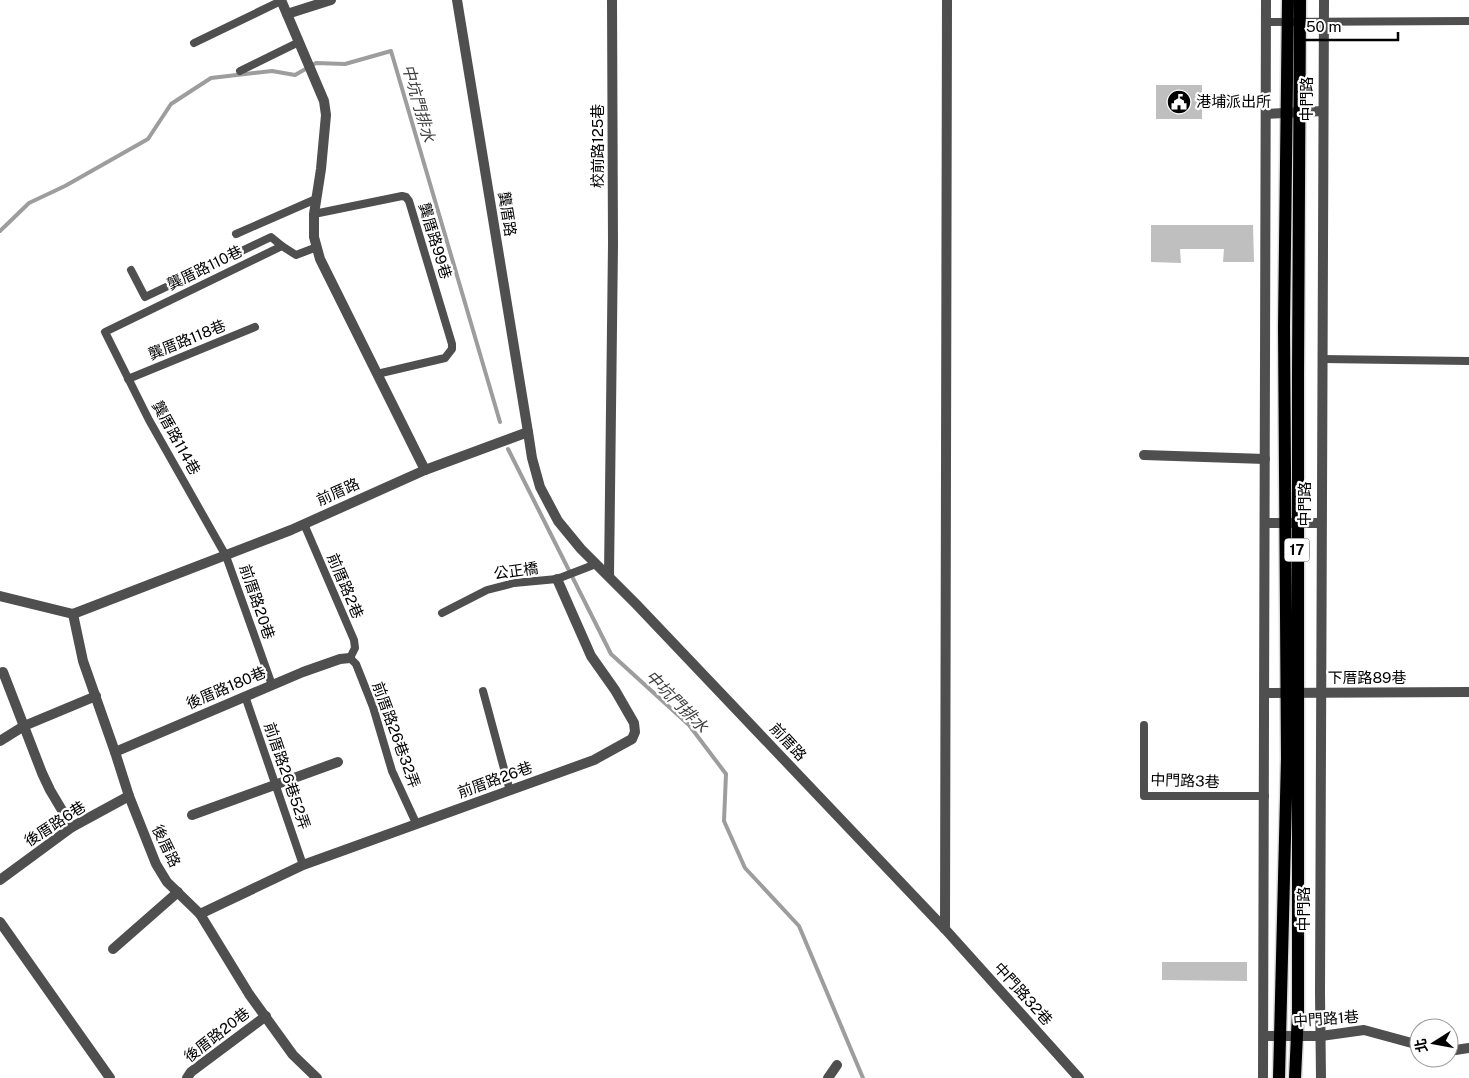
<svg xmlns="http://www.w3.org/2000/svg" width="1469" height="1078" font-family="'Public Sans','Noto Sans TC',sans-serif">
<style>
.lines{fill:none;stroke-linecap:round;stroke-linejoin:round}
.stream{stroke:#9d9d9d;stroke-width:4}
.building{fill:#bfbfbf}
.primary-casing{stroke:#dbdbdb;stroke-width:15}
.service{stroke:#4f4f4f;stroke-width:8}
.minor{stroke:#4f4f4f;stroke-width:10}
.tertiary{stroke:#4f4f4f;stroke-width:10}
.primary{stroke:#000;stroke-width:12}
.labels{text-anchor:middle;stroke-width:4.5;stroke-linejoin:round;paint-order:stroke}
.shield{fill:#fff;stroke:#4c4c4c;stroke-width:1}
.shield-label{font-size:14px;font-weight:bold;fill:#000}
.street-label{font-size:15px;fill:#000;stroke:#fff}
.poi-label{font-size:15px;fill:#000;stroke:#fff;text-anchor:start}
.water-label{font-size:16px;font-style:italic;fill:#3e3e3e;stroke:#fff}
</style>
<rect width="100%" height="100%" fill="#fff"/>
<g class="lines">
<!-- stream -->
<g class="stream">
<polyline points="0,231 29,203 65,186 148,139 171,104 211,78 272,71 295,75 316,63 345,64 391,51 500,422"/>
<polyline points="508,449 611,654 689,725 726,774 724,821 745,868 799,926 863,1078"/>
</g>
</g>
<!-- building -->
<g class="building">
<rect x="1156" y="85" width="46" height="34"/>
<polygon points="1151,225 1253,225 1254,262 1223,262 1224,249 1180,249 1181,263 1151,262"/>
<polygon points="1162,962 1247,962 1247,981 1162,980"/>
</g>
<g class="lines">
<!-- primary casing -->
<g class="primary-casing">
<g id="primary">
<polyline points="1279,1078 1287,758 1284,327 1288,0"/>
<polyline points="1295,1078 1298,1013 1298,374 1300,0"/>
</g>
</g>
<!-- service -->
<g class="service">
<polyline points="1266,22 1469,21"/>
<polyline points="194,43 281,1"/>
<polyline points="240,71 299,42"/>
<polyline points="314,214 402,196 406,197 409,201 452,344 452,349 445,358 377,374"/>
<polyline points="236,234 316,199"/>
<polyline points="131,270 145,297 271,237 282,246"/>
<polyline points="1322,359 1469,361"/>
<polyline points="128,379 255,327"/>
<polyline points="304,524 354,640 355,648 350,658 356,664 373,707 392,771 416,823"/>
<polyline points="442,613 487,590 514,583 557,579 596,564"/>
<polyline points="272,685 226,556 149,420 105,332 282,246 296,255 317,247"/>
<polyline points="483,691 510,791"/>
<polyline points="245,696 303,865"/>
<polyline points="1144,725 1144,796 1265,796"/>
</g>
<!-- minor -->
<g class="minor">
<polyline points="457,0 528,432"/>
<polyline points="287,14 331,0"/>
<polyline points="1266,114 1323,111"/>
<polyline points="1144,455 1265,459"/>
<polyline points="1265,523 1321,523"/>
<polyline points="609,576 613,244 612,0"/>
<polyline points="73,614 83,661 115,752 129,796 156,864 167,882 200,914 249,994 293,1055 317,1078"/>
<polyline points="3,672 42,773 50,790 72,827"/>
<polyline points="1265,693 1469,692"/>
<polyline points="0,741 24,726 96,696"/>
<polyline points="115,752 303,672 340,659 350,658"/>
<polyline points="192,815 338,762"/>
<polyline points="0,880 72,827 129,796"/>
<polyline points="200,914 303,865 594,760 632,739 635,732 634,723 615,690 591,656 557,579"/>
<polyline points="0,922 110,1078"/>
<polyline points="945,929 947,0"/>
<polyline points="113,949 178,892"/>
<polyline points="1264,1036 1321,1036 1364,1030 1419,1045"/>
<polyline points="1449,1051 1469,1048"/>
<polyline points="187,1078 191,1072 266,1016"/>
<polyline points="828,1078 837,1065"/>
<polyline points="1263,1078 1266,0"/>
<polyline points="1321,1078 1320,993 1324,0"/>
</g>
<!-- tertiary -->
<g class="tertiary">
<polyline points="281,0 324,101 326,115 321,169 314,214 314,237 320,259 425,470"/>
<polyline points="0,596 73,614 291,530 425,470 528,432 532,458 540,487 558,521 581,549 636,604 945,929 1079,1078"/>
</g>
<!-- primary -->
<use href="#primary" class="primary"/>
</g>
<!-- icons -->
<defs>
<g id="civic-disc" transform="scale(1.25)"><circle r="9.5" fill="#000" stroke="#fff"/><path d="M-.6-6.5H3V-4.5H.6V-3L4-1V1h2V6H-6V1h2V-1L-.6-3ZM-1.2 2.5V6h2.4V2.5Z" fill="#fff"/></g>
</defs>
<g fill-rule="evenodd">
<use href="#civic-disc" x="1179" y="102"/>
</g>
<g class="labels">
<!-- shield labels -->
<rect class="shield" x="1284.5" y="538.5" width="25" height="23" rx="4"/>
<g class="shield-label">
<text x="1297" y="555">17</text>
</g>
<!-- street labels -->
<g class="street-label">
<text transform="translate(1307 99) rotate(-90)" y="5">中門路</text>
<text transform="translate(598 146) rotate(-90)" y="5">校前路125巷</text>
<text transform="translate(507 214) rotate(81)" y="5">龔厝路</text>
<text transform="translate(435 241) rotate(73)" y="5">龔厝路99巷</text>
<text transform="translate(205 268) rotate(-26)" y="5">龔厝路110巷</text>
<text transform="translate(187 340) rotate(-22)" y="5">龔厝路118巷</text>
<text transform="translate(176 438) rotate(61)" y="5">龔厝路114巷</text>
<text transform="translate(338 492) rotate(-24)" y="5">前厝路</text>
<text transform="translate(1305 504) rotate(-90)" y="5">中門路</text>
<text transform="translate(516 571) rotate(-8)" y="5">公正橋</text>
<text transform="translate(345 586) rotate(67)" y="5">前厝路2巷</text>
<text transform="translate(257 602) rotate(71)" y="5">前厝路20巷</text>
<text x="1367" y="683">下厝路89巷</text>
<text transform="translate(226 688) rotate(-23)" y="5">後厝路180巷</text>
<text transform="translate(396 735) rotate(70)" y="5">前厝路26巷32弄</text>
<text transform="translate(788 742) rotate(47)" y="5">前厝路</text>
<text transform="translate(287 776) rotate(71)" y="5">前厝路26巷52弄</text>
<text transform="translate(495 780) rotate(-20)" y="5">前厝路26巷</text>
<text transform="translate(1185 781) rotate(2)" y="5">中門路3巷</text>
<text transform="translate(55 824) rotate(-33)" y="5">後厝路6巷</text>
<text transform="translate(166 846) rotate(64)" y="5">後厝路</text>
<text transform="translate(1304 909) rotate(-90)" y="5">中門路</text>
<text transform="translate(1023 994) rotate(48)" y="5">中門路32巷</text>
<text transform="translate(1326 1019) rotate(-4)" y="5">中門路1巷</text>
<text transform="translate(217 1035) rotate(-38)" y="5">後厝路20巷</text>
</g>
<!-- poi labels -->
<g class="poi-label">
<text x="1196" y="107">港埔派出所</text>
</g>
<!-- water labels -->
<g class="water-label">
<text transform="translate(419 103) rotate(74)" y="6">中坑門排水</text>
<text transform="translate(677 701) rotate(45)" y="6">中坑門排水</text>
</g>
</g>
<!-- north arrow -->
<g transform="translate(1434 1043) rotate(259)"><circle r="24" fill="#ffffff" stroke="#999999"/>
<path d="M0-4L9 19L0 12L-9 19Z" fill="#000000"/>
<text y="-8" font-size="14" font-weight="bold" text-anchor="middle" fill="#000000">北</text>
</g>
<!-- scale -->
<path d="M1299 32v8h99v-8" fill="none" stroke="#000000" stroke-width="2.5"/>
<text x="1306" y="32" font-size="15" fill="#000000" stroke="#ffffff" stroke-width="4" paint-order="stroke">50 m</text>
</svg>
